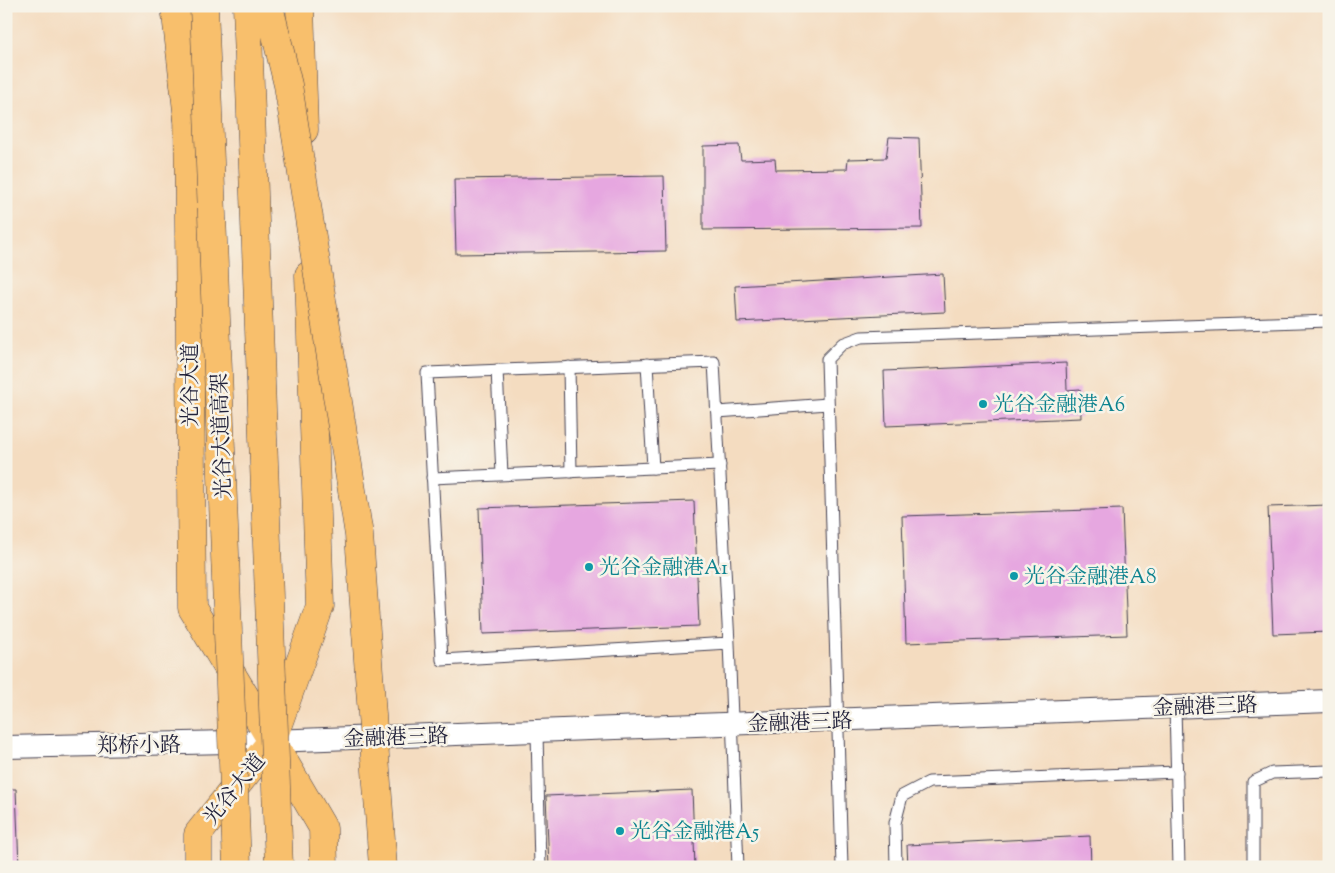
<svg xmlns="http://www.w3.org/2000/svg" width="1335" height="873" font-family="'Sorts Mill Goudy','Noto Serif SC',serif">
<style>
.building{fill:#e6a7e0}
.lines{fill:none;stroke-linecap:round;stroke-linejoin:round}
.service-casing{stroke:#423e4f;stroke-width:13}
.minor-casing{stroke:#423e4f;stroke-width:24}
.primary-casing{stroke:#423e4f;stroke-width:29}
.trunk-casing{stroke:#423e4f;stroke-width:29}
.service{stroke:#fff;stroke-width:11}
.minor{stroke:#fff;stroke-width:22}
.primary{stroke:#f8bf6c;stroke-width:28}
.trunk{stroke:#f8bf6c;stroke-width:28}
.trunk-bridge-casing{stroke:#423e4f;stroke-width:29;stroke-linecap:butt}
.trunk-bridge{stroke:#f8bf6c;stroke-width:28}
.culture-dot{fill:#0f9aa8;stroke:#f7f3e8;stroke-width:2}
.labels{text-anchor:middle;stroke-width:5;stroke-linejoin:round;paint-order:stroke}
.street-label{font-size:21px;fill:#22223b;stroke:#f7f3e8}
.culture-label{font-size:21px;fill:#0d838f;stroke:#f7f3e8;text-anchor:start}
</style>
<rect width="100%" height="100%" fill="#f7f3e8"/>
<filter id="ink" filterUnits="userSpaceOnUse"><feTurbulence type="fractalNoise" baseFrequency=".02" numOctaves="2"/><feDisplacementMap in="SourceGraphic" scale="10" xChannelSelector="R" yChannelSelector="G"/><feConvolveMatrix kernelMatrix="1 2 1 2 8 2 1 2 1" color-interpolation-filters="sRGB"/></filter>
<filter id="wash" filterUnits="userSpaceOnUse"><feTurbulence type="fractalNoise" baseFrequency=".0096" numOctaves="4" result="noise"/><feDisplacementMap in="SourceGraphic" scale="20" xChannelSelector="R" yChannelSelector="G"/><feGaussianBlur stdDeviation="1.12" result="paint"/><feColorMatrix in="noise" values="0 0 0 0 0 0 0 0 0 0 0 0 0 0 0 0 0 1.4 0 .05"/><feComposite in="paint" operator="in"/></filter>
<g filter="url(#wash)">
<rect width="100%" height="100%" fill="#f4dcc0"/>
<g id="blocks">
<!-- building -->
<g class="building">
<polygon points="889,137 919,138 922,228 703,230 703,146 739,145 741,160 775,159 776,170 847,169 848,159 886,158"/>
<polygon points="664,176 666,251 456,254 454,179"/>
<polygon points="943,274 945,312 737,322 735,286"/>
<polygon points="1066,363 1067,390 1080,389 1081,418 886,426 884,371"/>
<polygon points="694,501 699,626 483,634 479,508"/>
<polygon points="1329,505 1329,632 1273,634 1268,507"/>
<polygon points="1122,509 1127,635 906,643 902,516"/>
<polygon points="6,789 16,789 19,867 6,867"/>
<polygon points="692,790 695,867 549,867 546,796"/>
<polygon points="1090,836 1091,867 908,867 907,845"/>
</g>
</g>
</g>
<g filter="url(#ink)">
<use href="#blocks" fill-opacity="0" stroke="#423e4f" stroke-width="1"/>
<g class="lines">
<!-- service casing -->
<g class="service-casing">
<g id="service">
<polyline points="647,364 653,468"/>
<polyline points="569,367 571,472"/>
<polyline points="497,370 502,474"/>
<polyline points="717,412 828,404"/>
<polyline points="432,478 720,465"/>
<polyline points="729,643 442,660 427,373 714,362 729,643 738,867"/>
<polyline points="1175,707 1179,867"/>
<polyline points="537,732 540,867"/>
<polyline points="842,867 827,359 842,344 861,337 1329,321"/>
<polyline points="896,867 895,823 902,796 929,782 1177,772"/>
<polyline points="1253,867 1253,782 1272,773 1329,771"/>
</g>
</g>
<!-- minor casing -->
<g class="minor-casing">
<polyline id="minor" points="6,747 272,741 1329,701"/>
</g>
<!-- primary casing -->
<g class="primary-casing">
<g id="primary">
<polyline points="300,6 304,130"/>
<polyline points="188,95 192,608 272,741 198,834 198,867"/>
<polyline points="309,275 320,606 272,741 323,828 324,867"/>
</g>
</g>
<!-- trunk casing -->
<g class="trunk-casing">
<polyline id="trunk" points="175,6 188,119"/>
</g>
<!-- service -->
<use href="#service" class="service"/>
<!-- minor -->
<use href="#minor" class="minor"/>
<!-- primary -->
<use href="#primary" class="primary"/>
<!-- trunk -->
<use href="#trunk" class="trunk"/>
<!-- trunk-bridge casing -->
<g class="trunk-bridge-casing">
<g id="trunk-bridge">
<polyline points="204,6 237,867"/>
<polyline points="247,6 279,867"/>
<polyline points="269,6 288,85 359,535 383,867"/>
</g>
</g>
<!-- trunk-bridge -->
<use href="#trunk-bridge" class="trunk-bridge"/>
</g>
</g>
<!-- markers -->
<g class="culture-dot">
<circle cx="983" cy="404" r="5"/>
<circle cx="589" cy="567" r="5"/>
<circle cx="1014" cy="576" r="5"/>
<circle cx="620" cy="831" r="5"/>
</g>
<g class="labels">
<!-- street labels -->
<g class="street-label">
<text transform="translate(190 385) rotate(-90)" y="7">光谷大道</text>
<text transform="translate(221 436) rotate(-92)" y="7">光谷大道高架</text>
<text transform="translate(1205 706) rotate(-2)" y="7">金融港三路</text>
<text transform="translate(800 722) rotate(-2)" y="7">金融港三路</text>
<text transform="translate(396 737) rotate(-2)" y="7">金融港三路</text>
<text transform="translate(139 745) rotate(-1)" y="7">郑桥小路</text>
<text transform="translate(234 789) rotate(-51)" y="7">光谷大道</text>
</g>
<!-- culture labels -->
<g class="culture-label">
<text x="993" y="411">光谷金融港A6</text>
<text x="599" y="574">光谷金融港A1</text>
<text x="1024" y="583">光谷金融港A8</text>
<text x="630" y="838">光谷金融港A5</text>
</g>
</g>
<!-- margin -->
<rect width="1335" height="873" fill="none" stroke="#f7f3e8" stroke-width="25"/>
</svg>
